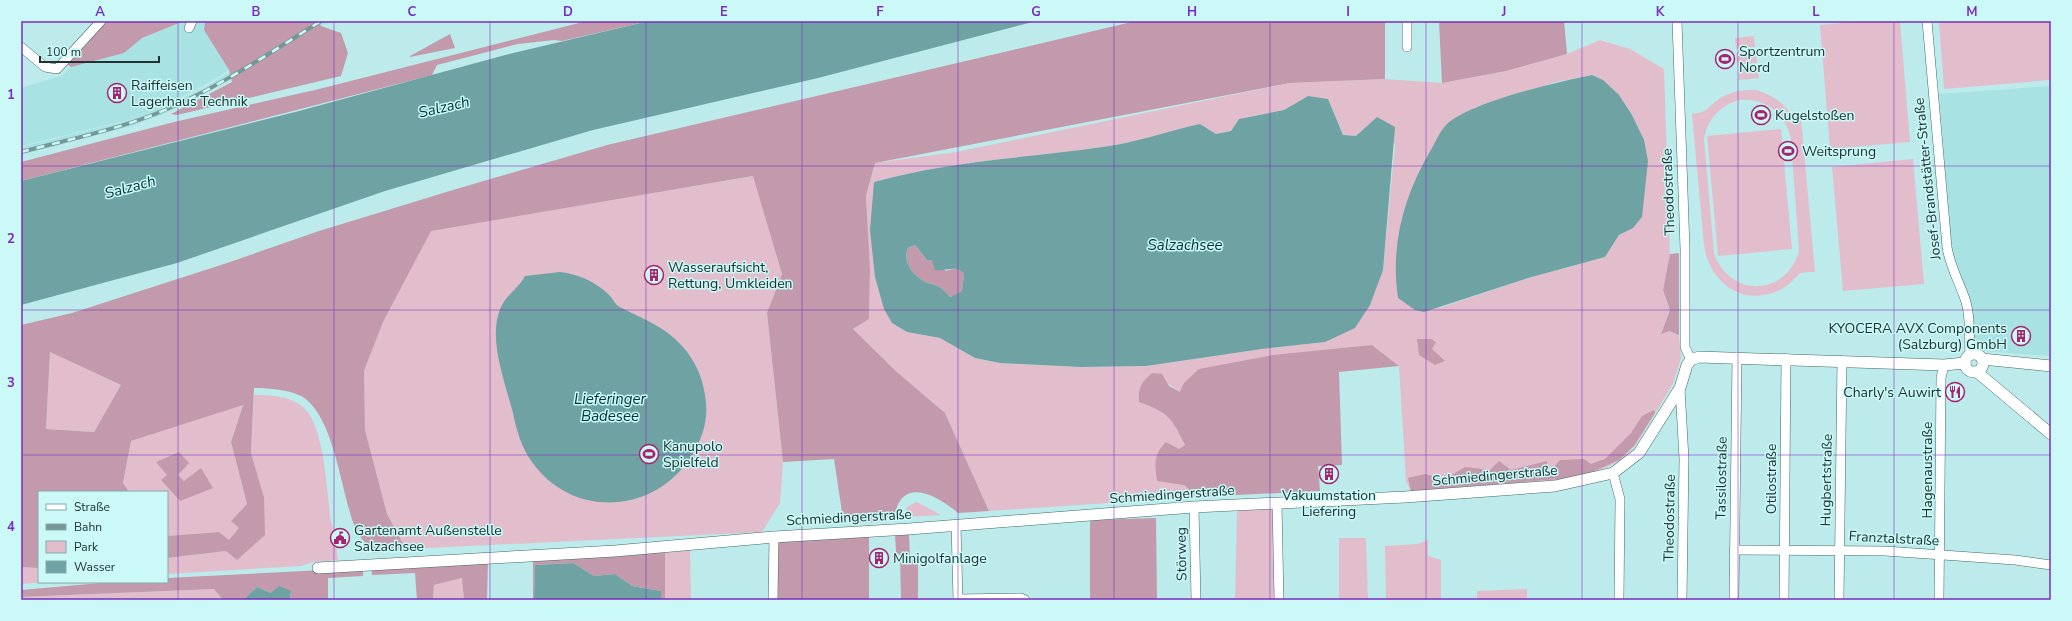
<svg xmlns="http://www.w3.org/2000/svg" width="2072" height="621" font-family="'Nunito Sans',sans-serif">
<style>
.built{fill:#a9e2e2}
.green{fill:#e2becd;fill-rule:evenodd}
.forest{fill:#c29aab;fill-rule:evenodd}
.water{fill:#6fa2a2;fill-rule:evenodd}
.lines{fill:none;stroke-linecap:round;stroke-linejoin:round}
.minor-casing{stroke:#3f6a6a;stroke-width:10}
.tertiary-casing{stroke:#3f6a6a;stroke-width:12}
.minor{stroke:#fff;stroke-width:9}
.tertiary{stroke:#fff;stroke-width:11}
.rail-casing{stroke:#769797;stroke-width:4}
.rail{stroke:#caf9f8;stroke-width:2.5;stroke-dasharray:8;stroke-linecap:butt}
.grid{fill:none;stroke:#7b2cbf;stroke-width:1;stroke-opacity:0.55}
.labels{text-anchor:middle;stroke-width:3;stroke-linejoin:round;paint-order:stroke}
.poi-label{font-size:14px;fill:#203232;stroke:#caf9f8;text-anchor:start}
.street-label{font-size:14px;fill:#203232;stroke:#caf9f8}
.water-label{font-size:15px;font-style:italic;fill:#003132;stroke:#caf9f8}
.neatline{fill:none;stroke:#7b2cbf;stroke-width:1.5}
.grid-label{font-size:13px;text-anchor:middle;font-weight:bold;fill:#7b2cbf}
</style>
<rect width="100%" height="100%" fill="#bdebeb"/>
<!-- built -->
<g class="built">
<polygon points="184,21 205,21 204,30 229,70 208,83 165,106 123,121 21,146 21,88 63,75 71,67 124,53 142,38"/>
<polygon points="316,21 332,21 320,26 204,94 164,114 132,126 21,155 21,147 119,123 172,103 198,91"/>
<polygon points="2051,86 2051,356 1981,351 1973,338 1972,305 1952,251 1939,94"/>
</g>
<!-- green -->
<g class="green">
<polygon points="1864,21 1900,21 1910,142 1830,149 1820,25"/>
<polygon points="1939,21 2051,21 2051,80 1944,89"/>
<polygon points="1754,36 1755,47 1736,49 1735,38"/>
<path d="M1600 40 1630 49 1664 69 1670 256 1663 290 1670 310 1661 333 1669 331 1679 335 1681 358 1673 384 1635 446 1620 460 1609 466 1588 475 1559 480 1411 492 1406 481 1399 366 1372 345 1180 392 1152 373C1141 382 1138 388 1139 402 1170 413 1171 417 1185 445L1179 450 1184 485 1197 497 989 511 945 413 897 372 853 329 869 319 870 269 866 196 875 163 956 152 1290 83 1385 79 1442 83 1506 71 1567 54ZM1592 75 1603 80 1648 161 1633 228 1619 235 1605 257 1528 278 1439 308 1475 107 1556 82ZM1308 96 1328 99 1343 135 1356 136 1377 117 1395 144 1383 270 1325 342 1262 349 1146 366 1080 367 1000 363 975 358 940 338 907 332 892 323 874 182C948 161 1026 158 1102 147 1135 143 1168 132 1200 124L1216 134 1231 131 1239 119 1284 110Z"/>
<polygon points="1756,51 1757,63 1737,65 1736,53"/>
<polygon points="1757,67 1759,78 1739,80 1738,69"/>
<path d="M1756 90C1773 95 1784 103 1794 118H1801L1815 272C1811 272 1803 272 1799 274 1798 275 1797 277 1795 278 1790 284 1783 289 1775 292 1739 306 1708 279 1704 245L1692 114C1709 112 1706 108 1719 99 1730 91 1743 90 1756 90ZM1739 100C1766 98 1786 113 1791 140L1799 251C1786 297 1729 298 1714 253L1704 139C1708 119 1719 106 1739 100Z"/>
<polygon points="1781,129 1792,249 1718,256 1707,136"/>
<polygon points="1913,159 1924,284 1843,291 1832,167"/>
<polygon points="754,176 782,274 767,313 783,462 780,503 762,532 406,549 387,514 365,430 364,371 383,322 431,230"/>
<polygon points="50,352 121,385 94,432 46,429"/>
<path d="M254 395C270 395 290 396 303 407 325 425 327 495 331 523H332L334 545H336L338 560 313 562 301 566 167 574V558L226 551 264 497 251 453Z"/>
<polygon points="243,404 231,442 247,504 231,521 240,528 229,541 219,532 167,536 167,492 129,492 123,484 131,441"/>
<polygon points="916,502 919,503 941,515 906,517 905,513 907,507"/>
<polygon points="1276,509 1278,600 1235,600 1237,510"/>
<polygon points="1339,538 1366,538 1368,600 1339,600"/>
<polygon points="1428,540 1428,556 1441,560 1441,600 1386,600 1385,546 1418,544"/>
<polygon points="690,548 691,600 665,600 665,550"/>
<polygon points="21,567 39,568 39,582 45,582 21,584"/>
<polygon points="463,578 464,600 433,600 434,585"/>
<polygon points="214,589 223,600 21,600 21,597"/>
<polygon points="1527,589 1527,600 1477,600 1477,591"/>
</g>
<!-- forest -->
<g class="forest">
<polygon points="104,21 184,21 142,38 124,53 71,67 67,64 87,44"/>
<polygon points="205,21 318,21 321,26 341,33 348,53 341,76 177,115 171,114 232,82 229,70 204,30"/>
<polygon points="587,21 649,21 562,41 554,40 518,44 437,65 432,75 21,181 21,162 174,122 319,89"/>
<path d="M1136 21H1385V79L1290 83 875 163 866 196 870 269 869 319 853 329 897 372 945 413 989 511 958 513C945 502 914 480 900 501 897 505 896 511 894 515L874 522 852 523 842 512 834 459 783 462 767 313 782 274 753 176 431 231 383 322 364 371 365 430 387 514 406 549 373 553C367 544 357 535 354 525 341 490 335 425 307 400 296 390 269 388 254 388L251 453 264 497 265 535 237 560 226 551 167 558V536L219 532 229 540 239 528 231 521 247 504 231 442 243 405 131 441 123 483 129 492H39V568L21 567V325L72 313 227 263 319 231 453 190 607 145ZM50 352 121 385 94 432 46 429Z"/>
<polygon points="1439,21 1564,21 1567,54 1506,71 1442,83"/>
<polygon points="450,34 455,48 410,57 410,56"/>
<path d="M915 245 927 260H932L946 271C953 268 959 267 964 274L962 291 952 297C947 295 946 293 942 289 938 285 930 284 925 282 913 275 902 262 908 248Z"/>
<polygon points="1679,253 1679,335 1669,331 1661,334 1670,310 1663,290 1670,254"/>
<polygon points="1417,339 1431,339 1436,342 1432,349 1445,361 1435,365 1419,355"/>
<path d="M1372 345 1399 366 1339 372 1342 465 1318 466 1320 491 1197 497 1184 485 1157 481C1155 464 1153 455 1166 442L1179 449 1185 445C1171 417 1169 413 1139 402 1138 388 1141 382 1152 373L1162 374 1169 386 1180 392 1184 383 1199 369 1273 355Z"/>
<polygon points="1654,410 1655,413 1634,446 1619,460 1588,474 1559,479 1411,491 1408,478 1425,474 1445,479 1465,467 1490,470 1499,461 1511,470 1547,461 1547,471 1551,470 1560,460 1584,459 1591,464 1605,459 1631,433 1642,416"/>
<polygon points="179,452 189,463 178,475 184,481 201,468 213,488 180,501 161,480 167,475 156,462"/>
<polygon points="1156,518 1157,600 1090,600 1090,520"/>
<polygon points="909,533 910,559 918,560 918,600 901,600 900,555 896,552 895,534"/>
<polygon points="869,536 869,600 776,600 777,546 780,542"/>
<polygon points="665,550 665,600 661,600 661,591 632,586 615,574 594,576 573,563 535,565 534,600 533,600 533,558"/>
<polygon points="488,560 487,600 464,600 462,578 434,585 433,600 417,600 415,573 372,575 371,567"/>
<polygon points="363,568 363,576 328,578 328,600 290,600 291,591 271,593 257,587 243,600 223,600 214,589 21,597 21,590 112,582 167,582 167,578"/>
</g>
<!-- water -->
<g class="water">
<polygon points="649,21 1036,21 818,78 593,130 385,191 177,263 21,305 21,181 299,111 509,54"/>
<path d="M1592 75 1603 80 1619 95 1632 115 1644 140 1648 161 1642 217 1633 228 1619 235 1605 257 1528 278 1424 312 1415 310 1398 298C1390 244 1404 195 1432 148 1436 141 1440 131 1446 125 1469 102 1558 82 1592 75Z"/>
<path d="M1308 96 1328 99 1343 135 1356 136 1377 117 1395 127 1383 270 1370 305 1355 328 1325 342 1262 349 1146 366 1080 367 1000 363 975 358 940 338 907 332 892 323 884 309 875 277 870 230 874 182C948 161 1026 158 1102 147 1135 143 1168 131 1200 124L1216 134 1231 131 1239 119 1284 110ZM915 245 927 260H932L935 270C946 272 956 264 964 274L962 291 951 297C947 295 946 292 942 289 938 285 930 284 925 282 913 275 902 262 908 248Z"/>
<path d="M560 272C578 274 597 282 610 296 613 299 614 303 618 306 640 318 665 326 682 346 695 360 702 376 705 395 709 417 704 436 692 455 656 514 573 520 532 462 522 449 516 429 513 413 505 382 487 337 501 307 507 294 519 288 525 276Z"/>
<polygon points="573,563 594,576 615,574 632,586 661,591 661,600 534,600 535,565"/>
<polygon points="279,586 291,591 290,600 243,600 257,587 271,593"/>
</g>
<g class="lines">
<!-- minor casing -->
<g class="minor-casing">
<g id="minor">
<polyline points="1407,21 1407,47"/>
<polyline points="1677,21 1685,249 1685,347 1691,360"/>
<path d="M1927 21 1947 247C1950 267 1960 283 1966 302 1971 319 1969 338 1970 355"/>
<polyline points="189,28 192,21"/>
<polyline points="21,47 45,67 57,69 101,21"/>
<polyline points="1680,388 1684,459 1682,600"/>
<polyline points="1613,473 1620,499 1619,600"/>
<polyline points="1277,503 1279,600"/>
<polyline points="1194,507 1196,600"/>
<polyline points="956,525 958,600"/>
<polyline points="1734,550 1885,551 2015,560 2051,565"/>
<polyline points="958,599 1021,598 1025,600"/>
<polyline points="773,600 774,537"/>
<polyline points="1734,600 1737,357"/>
<polyline points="1784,600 1786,358"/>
<polyline points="1839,600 1842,360"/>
<polyline points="1939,600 1941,378 1944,365"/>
</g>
</g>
<!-- tertiary casing -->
<g class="tertiary-casing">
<g id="tertiary">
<circle cx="1974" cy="363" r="9"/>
<polyline points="1982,359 2051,366"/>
<polyline points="1977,372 2051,434"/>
<polyline points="318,568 615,551 774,537 909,529 1194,507 1405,497 1555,486 1613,473 1639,453 1680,388 1687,365 1691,360 1699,357 1944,365 1965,363"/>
</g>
</g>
<!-- minor -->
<use href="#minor" class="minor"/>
<!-- tertiary -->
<use href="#tertiary" class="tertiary"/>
<!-- rail casing -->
<g class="rail-casing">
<path id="rail" d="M21 152C66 140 112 131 155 114 214 91 268 54 321 21"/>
</g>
<!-- rail -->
<use href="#rail" class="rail"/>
</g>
<!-- grid -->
<path class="grid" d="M178 21V600M334 21V600M490 21V600M646 21V600M802 21V600M958 21V600M1114 21V600M1270 21V600M1426 21V600M1582 21V600M1738 21V600M1894 21V600M21 166H2051M21 310H2051M21 455H2051"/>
<!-- icons -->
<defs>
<g id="stadium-ring" transform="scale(1)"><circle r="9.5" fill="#caf9f8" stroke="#a7236f" stroke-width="1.5"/><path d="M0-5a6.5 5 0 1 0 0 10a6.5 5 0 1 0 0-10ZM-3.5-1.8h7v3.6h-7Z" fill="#a7236f"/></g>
<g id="building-ring" transform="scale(1)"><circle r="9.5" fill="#caf9f8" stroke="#a7236f" stroke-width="1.5"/><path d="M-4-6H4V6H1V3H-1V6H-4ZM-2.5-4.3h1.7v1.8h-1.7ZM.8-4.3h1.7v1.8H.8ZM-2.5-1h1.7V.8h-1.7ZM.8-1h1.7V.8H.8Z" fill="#a7236f"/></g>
<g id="restaurant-ring" transform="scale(1)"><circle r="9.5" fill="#caf9f8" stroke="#a7236f" stroke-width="1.5"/><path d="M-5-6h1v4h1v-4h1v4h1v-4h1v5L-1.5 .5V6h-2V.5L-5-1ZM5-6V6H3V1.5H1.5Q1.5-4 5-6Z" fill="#a7236f"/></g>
<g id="civic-ring" transform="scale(1)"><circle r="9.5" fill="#caf9f8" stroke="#a7236f" stroke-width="1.5"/><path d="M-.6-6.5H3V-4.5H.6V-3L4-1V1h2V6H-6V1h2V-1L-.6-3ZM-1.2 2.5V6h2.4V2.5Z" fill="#a7236f"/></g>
</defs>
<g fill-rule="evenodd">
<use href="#stadium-ring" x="1725" y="59"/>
<use href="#building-ring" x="117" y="93"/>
<use href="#stadium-ring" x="1761" y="115"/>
<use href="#stadium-ring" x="1788" y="151"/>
<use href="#building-ring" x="654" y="275"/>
<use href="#building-ring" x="2021" y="336"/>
<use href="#restaurant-ring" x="1955" y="392"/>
<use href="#stadium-ring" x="649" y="454"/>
<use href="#building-ring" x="1329" y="474"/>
<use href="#civic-ring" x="340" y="538"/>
<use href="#building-ring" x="879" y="558"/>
</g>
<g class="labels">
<!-- poi labels -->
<g class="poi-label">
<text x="1739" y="56">Sportzentrum<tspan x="1739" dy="16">Nord</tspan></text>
<text x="131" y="90">Raiffeisen<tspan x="131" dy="16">Lagerhaus Technik</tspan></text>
<text x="1775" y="120">Kugelstoßen</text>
<text x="1802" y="156">Weitsprung</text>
<text x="668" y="272">Wasseraufsicht,<tspan x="668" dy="16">Rettung, Umkleiden</tspan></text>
<text x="2007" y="333" text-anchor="end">KYOCERA AVX Components<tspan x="2007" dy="16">(Salzburg) GmbH</tspan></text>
<text x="1941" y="397" text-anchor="end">Charly's Auwirt</text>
<text x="663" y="451">Kanupolo<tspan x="663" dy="16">Spielfeld</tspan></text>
<text x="1329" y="500" text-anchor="middle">Vakuumstation<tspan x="1329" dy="16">Liefering</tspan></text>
<text x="354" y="535">Gartenamt Außenstelle<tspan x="354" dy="16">Salzachsee</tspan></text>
<text x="893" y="563">Minigolfanlage</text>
</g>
<!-- street labels -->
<g class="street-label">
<text transform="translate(1927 179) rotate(-96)" y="5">Josef-Brandstätter-Straße</text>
<text transform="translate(1668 192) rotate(-92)" y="5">Theodostraße</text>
<text transform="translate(1927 470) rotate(-90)" y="5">Hagenaustraße</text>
<text transform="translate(1495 475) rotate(-5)" y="5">Schmiedingerstraße</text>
<text transform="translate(1721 478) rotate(-89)" y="5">Tassilostraße</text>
<text transform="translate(1771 479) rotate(-90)" y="5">Otilostraße</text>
<text transform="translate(1826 480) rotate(-89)" y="5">Hugbertstraße</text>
<text transform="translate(1172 494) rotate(-4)" y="5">Schmiedingerstraße</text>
<text transform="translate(849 517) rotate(-3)" y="5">Schmiedingerstraße</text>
<text transform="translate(1669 518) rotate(-89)" y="5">Theodostraße</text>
<text transform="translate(1894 538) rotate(3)" y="5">Franztalstraße</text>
<text transform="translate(1181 554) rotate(-91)" y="5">Störweg</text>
</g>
<!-- water labels -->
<g class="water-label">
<text transform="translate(444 107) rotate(-13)" y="5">Salzach</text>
<text transform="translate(130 187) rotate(-15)" y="5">Salzach</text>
<text x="1185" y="250">Salzachsee</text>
<text x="610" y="404">Lieferinger<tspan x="610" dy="17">Badesee</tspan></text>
</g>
</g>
<!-- border -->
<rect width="2072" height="621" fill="none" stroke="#caf9f8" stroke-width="44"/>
<!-- legend -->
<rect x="38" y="491" width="130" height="92" fill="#caf9f8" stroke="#86a9a9"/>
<rect x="46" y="504" width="20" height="6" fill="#ffffff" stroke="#86a9a9"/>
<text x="74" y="511" font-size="12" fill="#203232">Straße</text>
<rect x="46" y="524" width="20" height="6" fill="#769797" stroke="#86a9a9"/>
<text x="74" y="531" font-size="12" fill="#203232">Bahn</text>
<rect x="46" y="541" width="20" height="12" fill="#e2becd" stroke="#86a9a9"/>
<text x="74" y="551" font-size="12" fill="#203232">Park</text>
<rect x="46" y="561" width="20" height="12" fill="#6fa2a2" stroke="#86a9a9"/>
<text x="74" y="571" font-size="12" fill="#203232">Wasser</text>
<!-- scale -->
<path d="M40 56v6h119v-6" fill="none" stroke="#203232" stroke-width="2"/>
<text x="46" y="56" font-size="12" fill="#203232" stroke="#caf9f8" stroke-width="3" paint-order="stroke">100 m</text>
<rect x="22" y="22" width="2028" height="577" class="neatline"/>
<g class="grid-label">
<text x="100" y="16">A</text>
<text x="256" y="16">B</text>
<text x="412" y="16">C</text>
<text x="568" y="16">D</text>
<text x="724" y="16">E</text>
<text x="880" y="16">F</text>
<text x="1036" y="16">G</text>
<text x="1192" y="16">H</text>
<text x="1348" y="16">I</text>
<text x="1504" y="16">J</text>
<text x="1660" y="16">K</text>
<text x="1816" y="16">L</text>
<text x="1972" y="16">M</text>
<text x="11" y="99">1</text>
<text x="11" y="243">2</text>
<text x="11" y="387">3</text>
<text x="11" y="531">4</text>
</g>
</svg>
